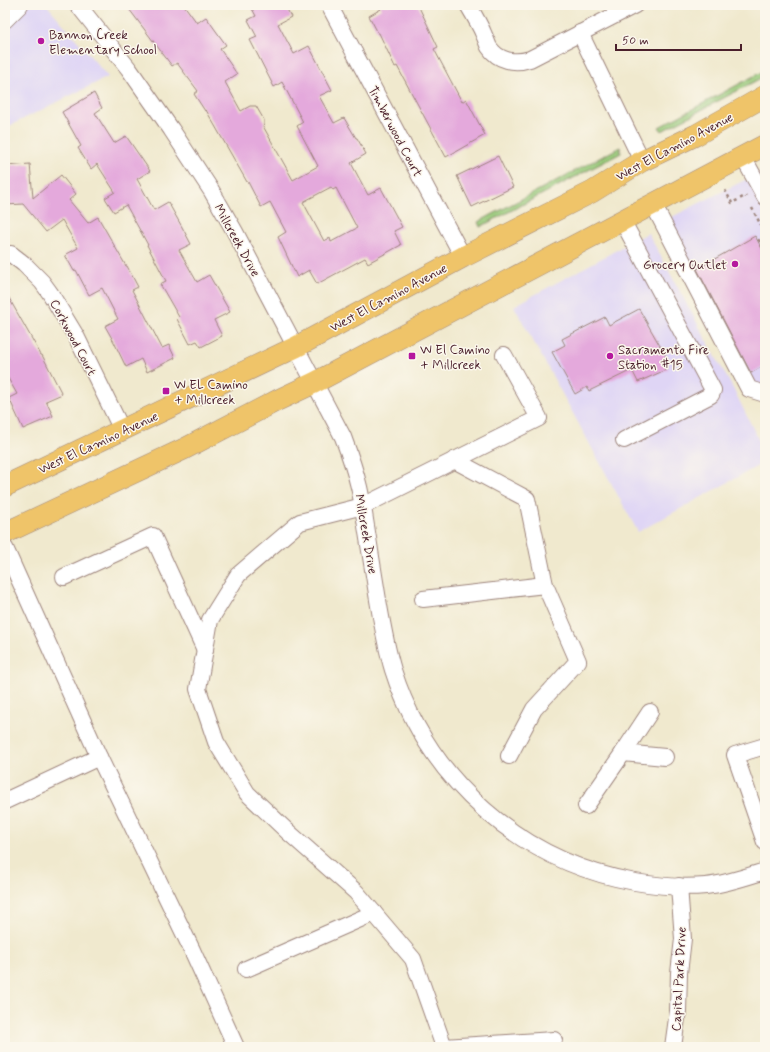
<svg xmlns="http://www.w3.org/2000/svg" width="770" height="1052" font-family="Mynerve,sans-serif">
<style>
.built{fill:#dfd5f5}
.green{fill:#94c676;stroke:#6f7250}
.building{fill:#e4a9dc;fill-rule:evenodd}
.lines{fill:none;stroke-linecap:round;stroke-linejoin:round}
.minor-casing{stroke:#9d847c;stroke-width:18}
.major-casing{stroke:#9d847c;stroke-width:22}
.path{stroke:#9d847c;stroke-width:2.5;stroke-dasharray:3 3;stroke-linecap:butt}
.minor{stroke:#fff;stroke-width:16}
.major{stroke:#efc469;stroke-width:21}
.poi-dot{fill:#b5179e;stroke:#fbf7ec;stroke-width:1.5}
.labels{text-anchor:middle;stroke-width:3;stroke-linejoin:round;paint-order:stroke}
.poi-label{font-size:13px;fill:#4a1f2b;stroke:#fbf7ec;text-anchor:start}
.street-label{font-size:13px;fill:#4a1f2b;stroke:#fbf7ec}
</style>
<rect width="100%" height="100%" fill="#fbf7ec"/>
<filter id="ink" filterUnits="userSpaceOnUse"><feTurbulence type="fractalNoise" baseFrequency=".025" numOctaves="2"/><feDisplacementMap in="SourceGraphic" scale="8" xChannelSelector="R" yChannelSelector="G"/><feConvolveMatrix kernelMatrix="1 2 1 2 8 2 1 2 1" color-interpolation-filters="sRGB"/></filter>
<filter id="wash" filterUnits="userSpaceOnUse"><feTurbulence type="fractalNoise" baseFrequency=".012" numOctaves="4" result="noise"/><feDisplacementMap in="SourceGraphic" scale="16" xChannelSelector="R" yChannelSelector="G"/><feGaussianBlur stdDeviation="0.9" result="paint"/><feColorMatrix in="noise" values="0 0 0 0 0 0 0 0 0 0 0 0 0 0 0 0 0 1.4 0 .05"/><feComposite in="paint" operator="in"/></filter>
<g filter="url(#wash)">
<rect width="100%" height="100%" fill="#f0e9ce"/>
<!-- built -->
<g class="built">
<polygon points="5,5 47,5 108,77 5,128"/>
<polygon points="765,170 765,398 760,396 666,220"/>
<polygon points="648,233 735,392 765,453 765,462 638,532 514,306"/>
</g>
<!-- green -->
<g class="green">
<polygon points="765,70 765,76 662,131 659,127"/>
<polygon points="620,147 621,153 480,227 478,222"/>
</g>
<g id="blocks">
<!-- building -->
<g class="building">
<path d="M126 5H184L197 23 206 17 226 45 220 49 237 74 225 82 241 111 250 106H256L264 120V125L263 126 293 180 318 166 297 126 303 122 282 82 274 87 250 40 257 37 248 20 256 16 250 5H285L291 17 278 24 294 54 309 46 332 90 319 96 334 123 344 118 356 138H357L366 154 351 163 368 195 381 188 402 227 394 231 401 245 368 263 365 258 317 284 309 270 297 277 278 237 286 232 270 202 261 207 248 182H247L206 110 205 111 194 94 198 91 177 63 172 66ZM331 187 333 190 336 188 357 228 331 242 330 238 324 241 303 202Z"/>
<polygon points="379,5 418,5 438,47 434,49 462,102 466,99 485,135 446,157 397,66 395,67 379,33 378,33 369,16 381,9"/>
<polygon points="94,93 102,108 95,113 114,143 126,136 150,171 137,179 154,210 168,202 182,227 191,244 179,250 197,282 209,275 230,312 214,320 222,336 201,347 197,341 190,344 177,319 179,317 160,284 166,281 147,245 148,245 126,205 114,212 105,198 115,192 97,164 91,169 78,148 81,146 62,112"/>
<polygon points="498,156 513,187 472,207 457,176"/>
<polygon points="30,164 33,198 61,175 76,194 69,200 88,223 98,217 126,266 127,266 138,287 132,290 162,348 169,345 175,358 147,372 141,359 126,367 114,342 105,326 118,319 102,288 89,295 76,270 74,271 65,255 78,248 62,220 46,232 23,204 5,205 5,166"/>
<polygon points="755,236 765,254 765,365 751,373 697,269"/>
<polygon points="5,291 41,355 42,355 62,394 46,401 53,416 23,429 9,398 17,394 5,373"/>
<polygon points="639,309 668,360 664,362 668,369 638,382 632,370 589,391 587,387 575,394 552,352 565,345 562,339 605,317 609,325"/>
</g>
</g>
</g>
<g filter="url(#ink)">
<use href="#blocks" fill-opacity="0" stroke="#9d847c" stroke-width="1"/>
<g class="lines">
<!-- minor casing -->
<g class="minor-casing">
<g id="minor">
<path d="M78 5 129 69 171 129 211 190 235 232 343 437C349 453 355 470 359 487 362 500 364 513 366 526 370 551 374 575 378 600 382 623 386 647 393 670 428 780 521 862 635 882 658 886 683 888 706 886 726 884 746 877 765 871"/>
<polyline points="329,5 463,257"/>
<path d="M468 5C474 15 480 25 484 35 486 39 487 43 489 47 498 61 515 64 530 59L635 5"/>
<polyline points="5,20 20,5"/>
<polyline points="580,33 642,161"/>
<polyline points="743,157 765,197"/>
<polyline points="653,204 749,389 765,394"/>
<polyline points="622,220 713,390 711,395 624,440"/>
<polyline points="11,254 24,264 42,282 50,293 76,336 122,430"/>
<polyline points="454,460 527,499 545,585 578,661 534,709 509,756"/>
<polyline points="5,548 99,757"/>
<polyline points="64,577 153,536 205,650"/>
<polyline points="423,599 545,585"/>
<polyline points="765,746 735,755 765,842"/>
<polyline points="623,753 650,712"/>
<polyline points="5,801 99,757 192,950 236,1047"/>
<polyline points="586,806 623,753 665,757"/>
<polyline points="246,969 374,913"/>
<polyline points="444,1047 413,959 356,892 287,831 247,793 216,742 198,689 210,620 238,575 300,522 363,506 539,418 504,355"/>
<polyline points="444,1047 554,1040"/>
<polyline points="673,1047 678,1011 679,973 683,939 679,886"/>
</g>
</g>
<!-- major casing -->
<g class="major-casing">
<g id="major">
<polyline points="5,486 296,347 463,257 592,192 642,161 696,135 765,96"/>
<polyline points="5,533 184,449 278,400 314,383 765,145"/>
</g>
</g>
<!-- path -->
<g class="path">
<polyline points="725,190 732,203 745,196 746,197"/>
<polyline points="752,208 765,233"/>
<polyline points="765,237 759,240 765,250"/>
</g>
<!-- minor -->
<use href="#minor" class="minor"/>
<!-- major -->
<use href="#major" class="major"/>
</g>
</g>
<!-- markers -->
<g class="poi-dot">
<circle cx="41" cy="41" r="4"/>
<circle cx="735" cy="264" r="4"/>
<rect x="408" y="352" width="8" height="8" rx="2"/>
<circle cx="610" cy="356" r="4"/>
<rect x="162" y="387" width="8" height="8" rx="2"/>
</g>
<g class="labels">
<!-- poi labels -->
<g class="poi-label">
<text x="49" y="39">Bannon Creek<tspan x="49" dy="15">Elementary School</tspan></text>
<text x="727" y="269" text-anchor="end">Grocery Outlet</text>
<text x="420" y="354">W El Camino<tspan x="420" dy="15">+ Millcreek</tspan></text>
<text x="618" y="354">Sacramento Fire<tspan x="618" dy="15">Station #15</tspan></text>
<text x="174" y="389">W EL Camino<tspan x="174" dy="15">+ Millcreek</tspan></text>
</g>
<!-- street labels -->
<g class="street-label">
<text transform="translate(396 131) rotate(62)" y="5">Timberwood Court</text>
<text transform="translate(674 146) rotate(-28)" y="5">West El Camino Avenue</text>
<text transform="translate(238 240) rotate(61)" y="5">Millcreek Drive</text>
<text transform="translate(388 297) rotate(-28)" y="5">West El Camino Avenue</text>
<text transform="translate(74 337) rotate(62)" y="5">Corkwood Court</text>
<text transform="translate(98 442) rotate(-25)" y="5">West El Camino Avenue</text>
<text transform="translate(367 534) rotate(80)" y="5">Millcreek Drive</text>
<text transform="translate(678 979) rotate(-87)" y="5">Capital Park Drive</text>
</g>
</g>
<!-- margin -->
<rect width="770" height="1052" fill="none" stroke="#fbf7ec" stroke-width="20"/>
<!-- scale -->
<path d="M616 44v6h125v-6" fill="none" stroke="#4a1f2b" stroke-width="2"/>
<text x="622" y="44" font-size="12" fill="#4a1f2b" stroke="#fbf7ec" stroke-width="3" paint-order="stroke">50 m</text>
</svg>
